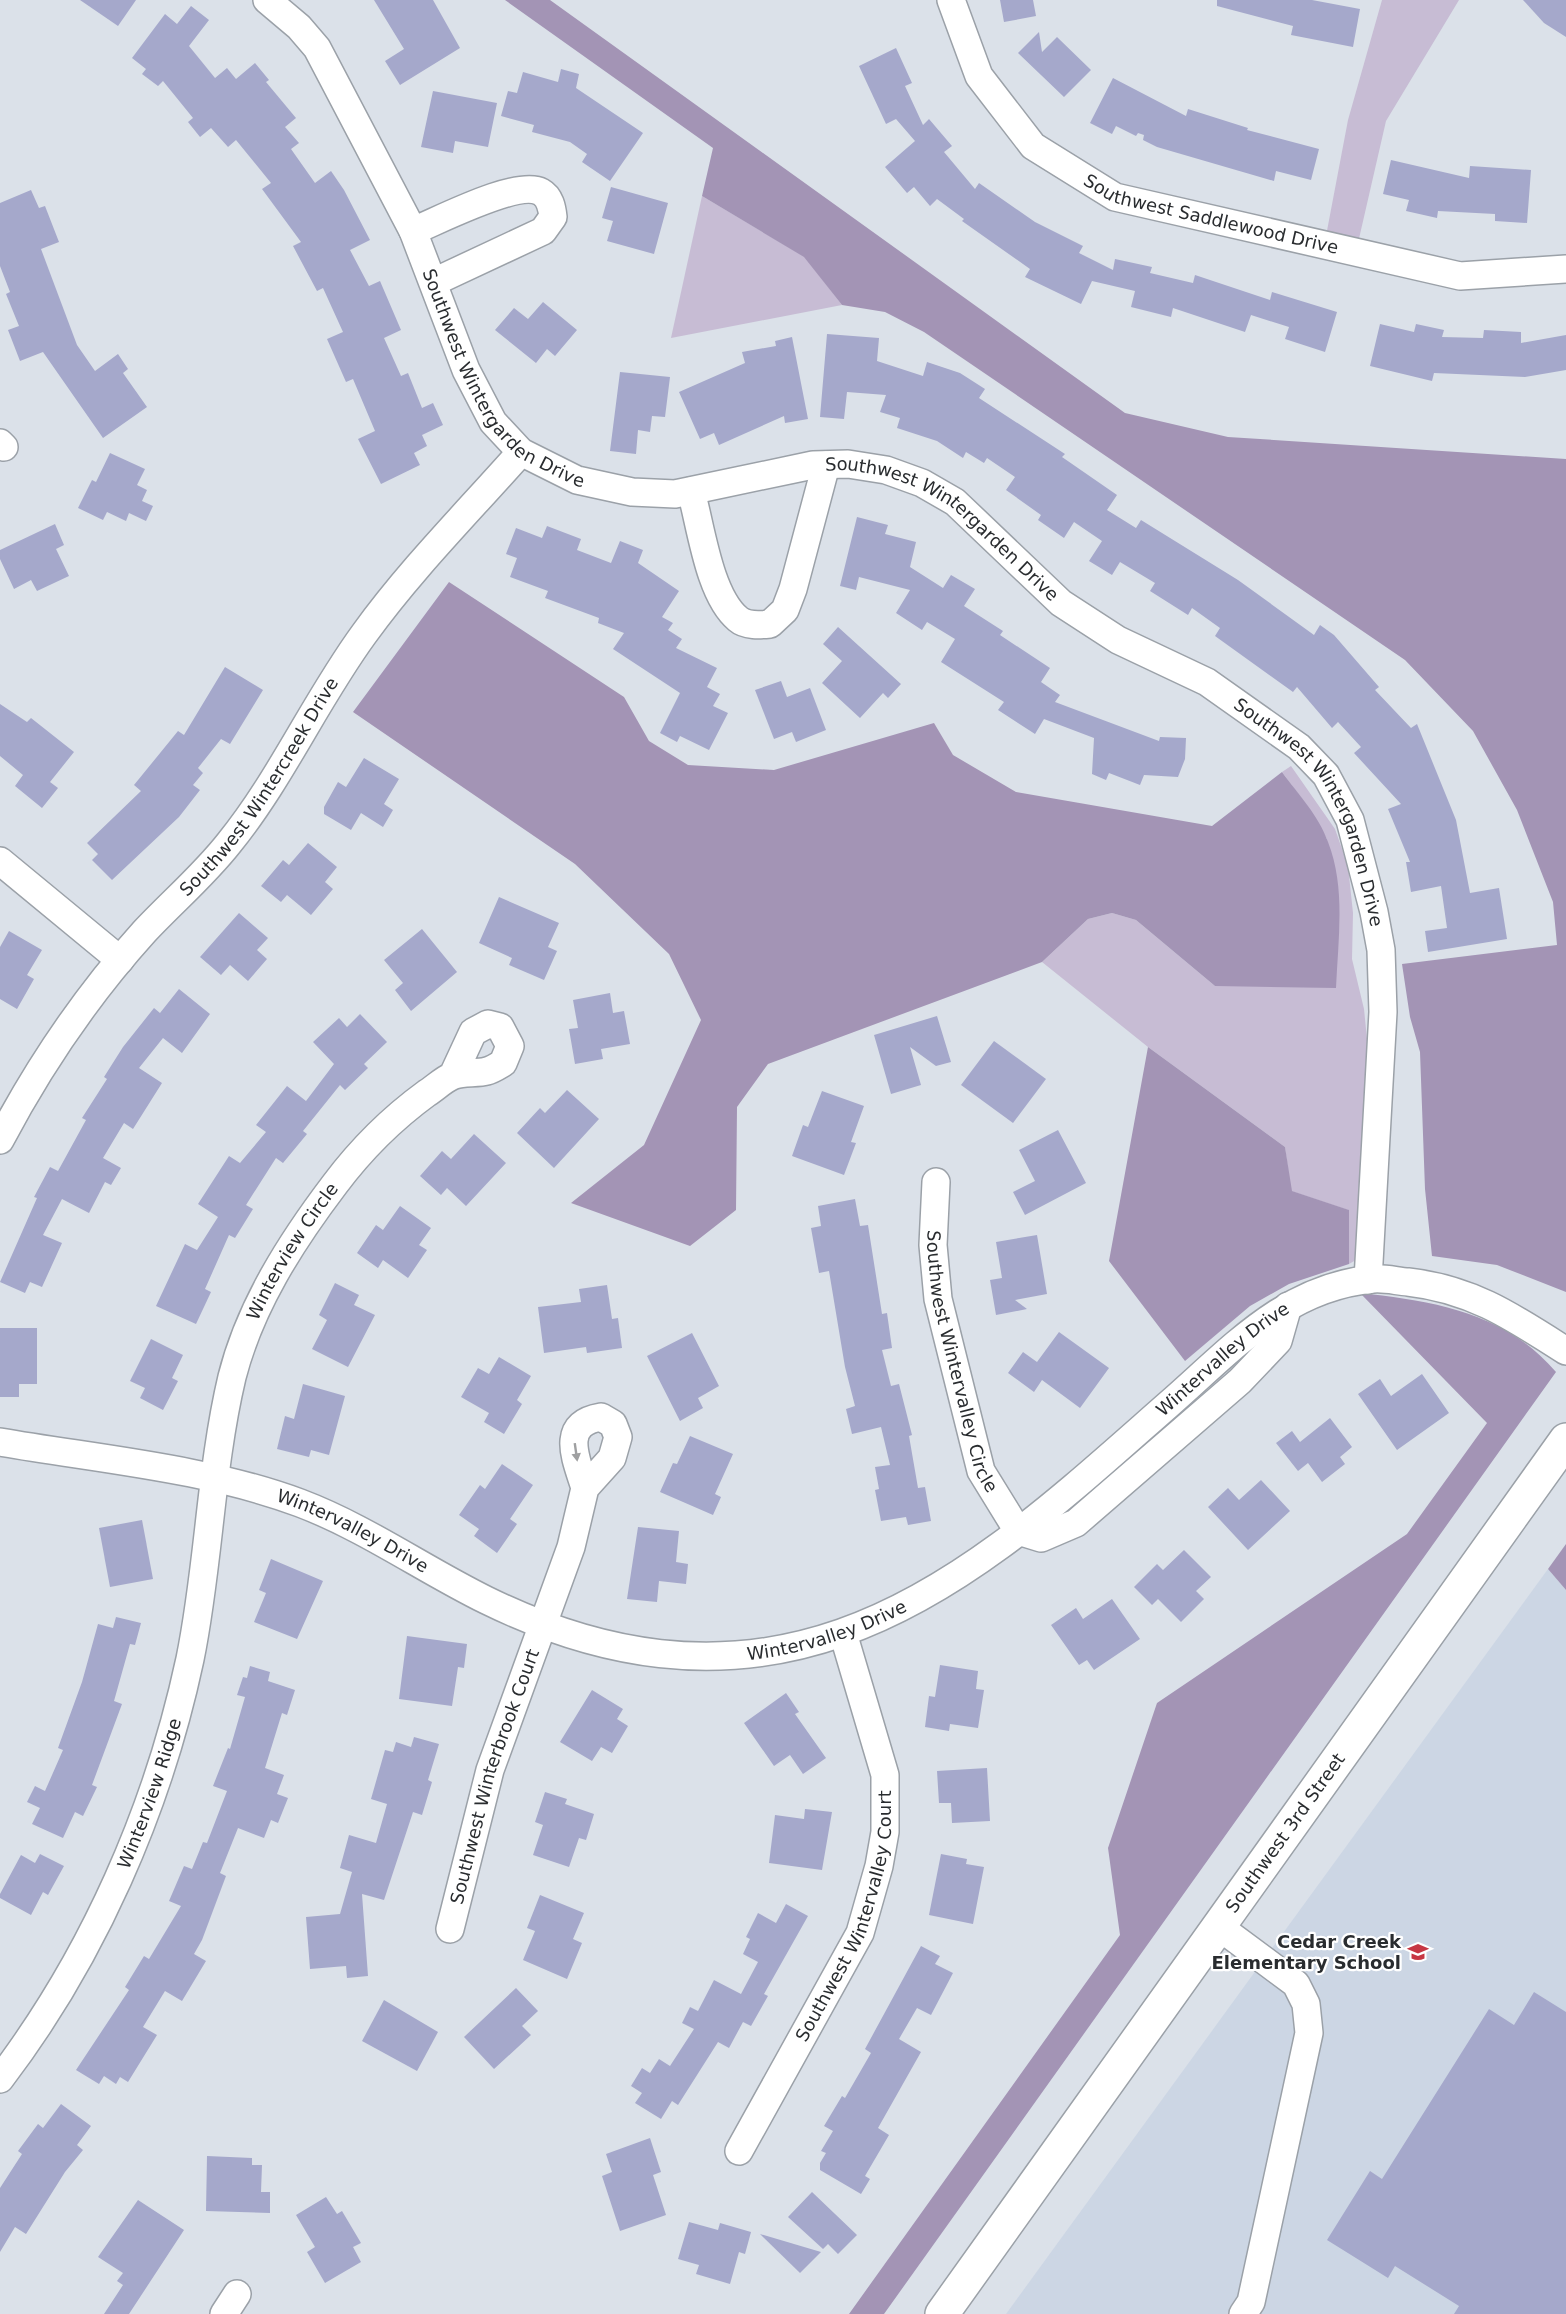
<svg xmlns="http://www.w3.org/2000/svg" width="1566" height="2314" font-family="'DejaVu Sans',sans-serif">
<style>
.built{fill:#ccd6e4}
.green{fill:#c7bcd4}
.forest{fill:#a394b5}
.building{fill:#a5a8cb}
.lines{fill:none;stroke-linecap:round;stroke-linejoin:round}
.minor-casing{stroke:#9ba1a8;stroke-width:30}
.major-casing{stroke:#9ba1a8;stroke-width:36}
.minor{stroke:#fff;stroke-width:27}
.major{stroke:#fff;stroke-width:33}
.oneway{fill:#9fa0a1}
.labels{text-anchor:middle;stroke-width:4.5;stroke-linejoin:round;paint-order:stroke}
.street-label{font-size:18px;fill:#292c2f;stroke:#fff}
.poi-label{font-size:18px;font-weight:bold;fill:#292c2f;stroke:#fff;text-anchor:end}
</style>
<rect width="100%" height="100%" fill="#dbe1e9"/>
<!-- built -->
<polygon class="built" points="1548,1569 1566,1590 1566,2314 1006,2314"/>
<!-- green -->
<g class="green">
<polygon points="1382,0 1459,0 1386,121 1358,243 1326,236 1348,120"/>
<polygon points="702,196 805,257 842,305 671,338"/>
<polygon points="1291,766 1335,829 1348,866 1353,913 1352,959 1364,1009 1367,1039 1361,1247 1356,1260 1349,1264 1348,1210 1291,1191 1285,1147 1148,1047 1042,962 1088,919 1112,913 1136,920 1215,986 1327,839 1308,807 1282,772"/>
</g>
<!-- forest -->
<g class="forest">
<polygon points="505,0 550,0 1125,413 1228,437 1566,459 1566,1292 1497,1265 1432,1256 1425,1189 1420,1052 1410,1017 1402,964 1557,945 1553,902 1517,810 1473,731 1405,660 924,332 885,312 842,305 804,257 702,196 713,148"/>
<path d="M449 582 624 697 649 741 688 765 774 770 934 723 953 755 1016 792 1212 826 1282 772C1298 794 1319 816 1328 842 1346 888 1338 940 1336 988L1215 986 1136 920 1112 913 1088 919 1042 962 768 1064 737 1107 736 1210 690 1246 571 1203 644 1145 701 1020 669 954 575 864 353 712Z"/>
<polygon points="1148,1047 1285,1147 1292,1191 1349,1210 1349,1264 1289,1284 1250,1306 1185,1361 1109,1261"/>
<path d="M1360 1293C1433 1301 1505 1312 1556 1372L884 2314H849L1120 1935 1108 1848 1157 1703 1407 1534 1487 1423Z"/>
<polygon points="1566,1544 1566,1590 1548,1569"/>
</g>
<!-- building -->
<g class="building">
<polygon points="80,0 136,0 118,26"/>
<polygon points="374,0 433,0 460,48 400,85 385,61 404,49"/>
<polygon points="1000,0 1033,0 1036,16 1004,22"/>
<polygon points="1217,0 1312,0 1360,9 1353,47 1291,35 1293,26 1217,6"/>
<polygon points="1523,0 1566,0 1566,37 1544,23"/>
<polygon points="191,6 209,20 189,46 215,78 227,68 236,79 255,63 269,80 266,82 296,118 285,127 299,143 291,149 315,183 331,171 344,190 370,240 350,250 369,286 380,281 401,330 384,338 401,376 408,373 422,408 433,403 443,425 422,435 427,446 414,453 420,465 381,484 358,439 375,431 353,379 346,382 327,339 343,332 323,288 317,291 293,246 301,242 262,189 271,183 236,140 228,147 211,128 200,137 188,122 193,118 163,81 158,86 142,74 146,69 132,58 165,14 177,24"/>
<polygon points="1039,32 1042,52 1057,37 1091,70 1064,97 1018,53"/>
<polygon points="896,48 912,83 905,86 923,125 929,119 952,146 944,152 975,189 979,183 1035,222 1083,246 1079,253 1113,270 1115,259 1152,267 1150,273 1193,283 1195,275 1270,300 1272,292 1337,312 1325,352 1285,339 1289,327 1251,315 1245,332 1173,308 1171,317 1131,307 1135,291 1092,281 1081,304 1025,277 1030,269 962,221 964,219 937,199 930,206 914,187 907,193 885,167 915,141 896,119 886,124 859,66"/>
<polygon points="561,69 579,74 576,88 643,133 610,181 582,162 587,154 570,142 532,132 534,125 501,116 508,91 517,93 523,72 558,82"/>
<polygon points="1113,78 1186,116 1188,109 1248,128 1247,130 1319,149 1311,180 1276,171 1274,181 1157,147 1143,140 1144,135 1138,133 1136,136 1116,126 1112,134 1090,123"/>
<polygon points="433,91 497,103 488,147 455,141 453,153 421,147"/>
<polygon points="1391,160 1469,178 1470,166 1531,170 1527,223 1495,221 1495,214 1438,211 1437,218 1406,211 1409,200 1383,194"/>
<polygon points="611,187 668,203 654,254 607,241 613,221 602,218"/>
<polygon points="31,190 39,208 45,206 59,242 41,249 77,345 95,371 118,354 128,369 123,373 147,407 103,438 43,352 20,361 8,330 19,326 6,294 10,292 0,266 0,203"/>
<polygon points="543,302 577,330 555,356 547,349 536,363 495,330 514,308 528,319"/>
<polygon points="1380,324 1414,332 1416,324 1444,330 1442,337 1483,338 1484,330 1521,332 1521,343 1566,335 1566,370 1525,377 1434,373 1432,381 1370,366"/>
<polygon points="827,334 879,338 877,361 923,376 927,362 960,373 985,389 979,398 1065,454 1062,457 1117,495 1107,510 1136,528 1141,520 1238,580 1314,635 1320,625 1334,635 1379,687 1375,690 1411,728 1417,724 1456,820 1470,893 1499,888 1507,939 1428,952 1425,931 1447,928 1441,886 1411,892 1406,862 1410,862 1388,809 1401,804 1354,753 1361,747 1338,722 1332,728 1297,687 1293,692 1215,636 1220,628 1192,608 1188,615 1150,591 1155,583 1120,562 1112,575 1089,561 1102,541 1074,522 1064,538 1038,520 1041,515 1006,490 1015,477 987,458 984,463 966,452 963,458 937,441 897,428 900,418 880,412 886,395 847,392 844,419 820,417"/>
<polygon points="792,337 808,419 785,423 784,416 719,445 714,433 700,439 679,392 745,363 742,352 776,346 775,341"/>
<polygon points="620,372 670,377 665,417 652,416 650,432 638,430 636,454 610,451"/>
<polygon points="110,453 145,469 137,485 147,490 142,501 153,506 146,521 129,513 126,521 107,512 103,520 78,508 92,480 96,482"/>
<polygon points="857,517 888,525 885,534 916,542 910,567 943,588 951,575 975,589 964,606 1003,631 1000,635 1050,668 1041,682 1060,695 1055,702 1159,741 1160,737 1186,738 1185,759 1178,777 1144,775 1140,785 1109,773 1106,780 1092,774 1094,738 1044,719 1035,734 998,710 1004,702 941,662 955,639 927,622 922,630 896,613 910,590 859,577 856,590 840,586"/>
<polygon points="55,524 64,545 56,549 69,576 37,591 31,580 14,589 0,559 0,550"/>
<polygon points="547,526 581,539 577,550 611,563 620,541 643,550 638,563 679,591 662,617 673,623 668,630 682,639 676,648 717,668 707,687 720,694 713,706 728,713 709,750 680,736 677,742 660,733 680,693 613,649 624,633 598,623 599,618 545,598 548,591 510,577 517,558 506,554 516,528 542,538"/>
<polygon points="838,627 901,684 888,698 883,693 860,718 822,683 842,661 823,644"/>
<polygon points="225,667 263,690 230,744 221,739 198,768 203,773 193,785 200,790 179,817 112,880 92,860 98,854 87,843 141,791 134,785 178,731 184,735"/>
<polygon points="781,681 787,697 810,688 826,730 796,742 792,732 774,739 755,690"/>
<polygon points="0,704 27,722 31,718 74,752 50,782 58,788 42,808 15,786 23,775 0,756"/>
<polygon points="364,758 399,779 384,804 393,810 383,827 361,813 351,830 324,814 324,807 338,782 346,787"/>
<polygon points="308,843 337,867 325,882 333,889 311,915 287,895 281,902 261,886 283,860 289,865"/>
<polygon points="499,897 559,923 548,947 557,951 544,980 509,965 512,958 479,943"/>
<polygon points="239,913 268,938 257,950 267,959 248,981 230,965 221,975 200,957"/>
<polygon points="422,929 457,972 411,1011 395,990 403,983 384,960"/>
<polygon points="9,931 42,950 27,975 34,979 17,1009 0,999 0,947"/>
<polygon points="179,989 210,1014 182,1053 163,1038 139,1068 162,1083 133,1129 124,1123 103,1158 121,1168 111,1185 105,1182 89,1213 62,1199 43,1235 62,1243 42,1287 30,1282 25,1293 0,1282 37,1198 34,1197 50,1167 58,1171 86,1120 82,1118 107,1079 104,1077 123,1047 154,1008 160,1013"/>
<polygon points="610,993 613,1013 624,1011 630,1044 601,1049 603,1059 575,1064 569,1029 578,1028 573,1000"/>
<polygon points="360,1014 387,1042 364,1064 368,1068 345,1090 340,1085 303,1131 307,1134 283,1163 276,1158 246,1205 253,1209 235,1238 229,1235 205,1289 211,1292 196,1324 156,1306 185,1244 197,1250 218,1217 198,1204 229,1156 240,1163 266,1132 256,1125 287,1086 306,1101 334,1064 313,1042 339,1018 347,1027"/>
<polygon points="937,1016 951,1062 936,1066 910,1047 921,1085 891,1094 874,1035"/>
<polygon points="994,1041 1046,1079 1013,1123 961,1085"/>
<polygon points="567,1090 599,1119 554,1168 517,1133 540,1108 545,1113"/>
<polygon points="822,1091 864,1106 851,1142 856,1143 844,1175 792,1156 803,1125 808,1127"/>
<polygon points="1058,1130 1086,1183 1025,1215 1013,1192 1035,1181 1019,1150"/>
<polygon points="474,1134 506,1163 466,1206 447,1188 441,1195 420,1176 442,1151 451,1159"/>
<polygon points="855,1199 860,1226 868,1225 882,1314 887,1313 892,1348 882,1350 891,1386 899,1384 912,1435 909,1436 918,1488 925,1487 931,1521 908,1525 906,1517 881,1521 875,1490 879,1489 875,1467 890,1465 881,1427 852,1434 846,1409 855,1406 845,1367 829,1271 819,1273 811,1228 821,1226 818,1206"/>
<polygon points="400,1206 431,1228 419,1245 427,1250 408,1278 383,1260 378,1268 357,1253 376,1225 383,1230"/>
<polygon points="1037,1235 1047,1294 1015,1300 1027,1309 996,1315 990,1280 1002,1278 996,1242"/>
<polygon points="335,1283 359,1295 354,1305 375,1315 348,1367 312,1349 327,1320 319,1315"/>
<polygon points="607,1285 612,1319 618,1318 622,1348 587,1353 586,1347 544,1353 538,1307 581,1302 579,1289"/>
<polygon points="0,1328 37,1328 37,1384 19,1384 19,1397 0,1397"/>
<polygon points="1059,1332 1109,1368 1080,1408 1042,1380 1034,1392 1008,1373 1023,1352 1037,1362"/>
<polygon points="692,1333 719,1386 698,1398 703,1408 680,1421 647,1356"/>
<polygon points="151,1339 183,1355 172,1378 178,1381 163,1410 140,1398 145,1388 130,1381"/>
<polygon points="499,1357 531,1376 517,1400 522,1404 504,1434 484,1422 489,1413 461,1397 478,1368 489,1374"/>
<polygon points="1422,1374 1449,1413 1397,1450 1358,1394 1380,1379 1391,1396"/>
<polygon points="303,1384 345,1396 329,1455 311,1450 309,1457 277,1449 285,1416 294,1419"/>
<polygon points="1330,1418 1352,1447 1340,1457 1345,1464 1322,1482 1308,1463 1298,1471 1276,1443 1292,1431 1300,1442"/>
<polygon points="690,1436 733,1454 715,1494 721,1497 713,1515 660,1492 673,1463 677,1464"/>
<polygon points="502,1464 533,1485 510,1519 517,1524 497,1553 474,1536 479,1529 459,1515 480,1485 485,1489"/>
<polygon points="1261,1480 1290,1511 1248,1550 1208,1507 1228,1488 1239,1500"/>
<polygon points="142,1520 153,1579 110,1587 99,1528"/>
<polygon points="638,1527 679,1531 676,1562 688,1564 686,1584 659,1581 657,1602 627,1599"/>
<polygon points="1184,1550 1211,1577 1196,1591 1204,1599 1181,1622 1158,1599 1152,1605 1134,1587 1157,1564 1163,1570"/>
<polygon points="271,1559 323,1581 297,1639 254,1622 266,1593 259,1590"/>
<polygon points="1112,1599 1140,1639 1094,1670 1087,1660 1079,1665 1051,1625 1076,1608 1083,1619"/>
<polygon points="116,1617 141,1623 135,1645 130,1644 114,1701 122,1704 92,1785 97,1787 83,1816 75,1812 63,1838 32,1824 40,1808 27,1802 35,1786 45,1791 63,1750 58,1748 82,1682 98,1624 113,1628"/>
<polygon points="407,1636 467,1644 464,1668 458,1667 452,1706 399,1699"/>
<polygon points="940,1665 978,1671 976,1689 984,1690 978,1728 950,1724 949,1731 925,1727 929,1696 935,1697"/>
<polygon points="250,1666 270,1672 268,1681 295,1690 287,1715 282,1713 265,1768 284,1775 277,1794 288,1798 278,1823 271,1820 264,1838 238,1828 220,1873 226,1876 202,1940 194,1954 206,1961 182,2001 165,1991 143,2027 157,2035 128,2082 120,2077 116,2084 104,2076 99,2084 76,2070 129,1990 125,1987 144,1956 149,1959 181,1906 169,1901 184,1866 192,1869 203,1842 207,1843 227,1791 213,1786 228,1748 230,1749 245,1697 237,1695 243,1677 247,1678"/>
<polygon points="592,1690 623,1709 617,1719 628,1726 612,1753 601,1747 592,1761 560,1742"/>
<polygon points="786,1693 799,1712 795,1714 826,1758 803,1774 790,1755 774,1766 744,1723"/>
<polygon points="414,1737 439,1744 428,1780 432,1782 422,1815 413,1812 384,1900 362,1894 368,1976 347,1978 346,1966 310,1969 306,1917 340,1914 352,1872 340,1868 349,1835 376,1843 387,1804 371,1799 385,1750 393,1752 396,1742 411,1747"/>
<polygon points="987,1768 990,1821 952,1823 951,1803 939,1803 937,1771"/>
<polygon points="545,1792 567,1799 565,1804 594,1814 586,1840 579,1838 569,1867 533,1855 543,1825 535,1822"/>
<polygon points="805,1809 832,1812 822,1870 769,1863 775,1815 804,1819"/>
<polygon points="40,1854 64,1866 48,1895 43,1892 31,1915 0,1898 0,1894 21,1855 35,1863"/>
<polygon points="941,1854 967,1859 966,1864 984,1867 973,1924 929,1915"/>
<polygon points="540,1895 584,1913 573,1939 582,1943 567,1979 523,1960 535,1931 527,1928"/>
<polygon points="786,1904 808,1916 764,1994 768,1996 751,2026 743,2022 729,2048 718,2042 678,2105 672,2101 661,2119 635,2103 642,2093 631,2086 642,2068 650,2073 659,2059 670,2066 694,2029 682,2023 690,2007 698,2011 714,1980 741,1994 758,1962 743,1954 750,1939 746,1937 758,1913 776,1923"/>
<polygon points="921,1946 940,1956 935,1964 953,1973 931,2015 917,2008 899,2039 921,2052 878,2128 889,2135 865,2176 870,2179 861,2194 820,2170 820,2163 826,2153 821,2151 833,2131 824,2126 842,2096 845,2098 871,2053 865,2049"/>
<polygon points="516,1988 538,2011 522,2026 531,2035 494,2069 464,2037"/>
<polygon points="1534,1992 1566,2012 1566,2314 1454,2314 1459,2306 1395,2266 1388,2278 1327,2240 1370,2171 1382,2179 1489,2009 1514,2025"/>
<polygon points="384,2000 438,2032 417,2071 362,2041"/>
<polygon points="61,2104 91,2126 77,2145 83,2150 65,2172 26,2234 15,2227 0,2252 0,2188 22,2154 18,2151 38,2124 43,2128"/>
<polygon points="650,2138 661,2172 653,2175 666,2215 620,2231 602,2176 612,2172 606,2154"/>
<polygon points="207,2156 252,2158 252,2165 262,2165 261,2192 270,2192 270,2213 206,2211"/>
<polygon points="812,2192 857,2235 838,2254 828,2244 823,2249 788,2217"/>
<polygon points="326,2197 337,2214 342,2211 361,2243 353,2247 361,2262 325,2283 307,2252 315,2247 296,2215"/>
<polygon points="138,2200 184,2230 129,2314 104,2314 123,2285 117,2281 123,2273 98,2257"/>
<polygon points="689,2222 718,2230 720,2223 751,2232 745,2254 739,2252 730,2284 696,2274 699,2265 678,2259"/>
<polygon points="760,2234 821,2252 800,2273"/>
</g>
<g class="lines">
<!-- minor casing -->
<g class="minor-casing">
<g id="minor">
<path id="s1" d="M267 0 299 27 317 48 413 231 466 370 493 422 521 452 577 480 632 492 675 494 813 465 848 464 886 470 922 483 955 502 1061 603 1118 640 1207 682 1299 747 1326 775 1350 820 1374 912 1381 950 1383 1012 1368 1280"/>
<path id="s2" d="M951 0 979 76 1033 146 1115 197 1460 276 1566 269"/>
<path d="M413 231C438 221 518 179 541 192 550 197 552 208 553 217L543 231 434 282"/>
<polyline points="0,443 4,447"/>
<path d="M691 491C701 527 709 595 738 619 746 626 760 625 770 624L785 610 793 589 826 465"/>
<polyline points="0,861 120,960"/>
<path id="s3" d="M0 1140C39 1066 88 994 144 932 172 902 204 875 229 843 281 779 315 701 364 634 411 569 468 512 521 452"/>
<path id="s4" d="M936 1182 933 1245 938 1299 981 1471 1018 1531 1041 1538 1076 1523 1240 1381 1278 1341 1288 1306"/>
<path id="s5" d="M0 1442C98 1459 206 1468 300 1503 366 1528 423 1569 486 1600 600 1656 718 1676 841 1633 965 1590 1071 1490 1169 1404 1231 1350 1285 1287 1373 1279 1385 1278 1396 1281 1408 1282 1472 1289 1513 1317 1566 1351"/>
<polyline points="1218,1926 1296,1984 1306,2004 1309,2033 1251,2302 1243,2314"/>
<path id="s6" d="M450 1929 490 1770 571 1547 585 1488 612 1458 618 1437 613 1424 601 1417C559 1424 576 1459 585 1488"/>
<path id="s7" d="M0 2079C93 1957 158 1809 190 1659 209 1567 210 1470 232 1377 250 1306 291 1242 335 1184 362 1148 390 1120 427 1093 435 1088 443 1080 452 1076 462 1071 476 1074 487 1071 492 1070 498 1066 503 1063L510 1046 500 1027 488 1024 473 1032 453 1075"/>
<path id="s8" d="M739 2151 860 1933 879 1866 885 1832V1775L843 1633"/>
<polyline points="224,2314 237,2294"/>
</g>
</g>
<!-- major casing -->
<g class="major-casing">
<g id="major">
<path id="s9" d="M942 2314 1566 1440"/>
</g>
</g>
<!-- minor -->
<use href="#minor" class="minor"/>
<!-- major -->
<use href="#major" class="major"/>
</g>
<!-- one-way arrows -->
<defs><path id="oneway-solid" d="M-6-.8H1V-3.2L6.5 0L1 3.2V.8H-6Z" transform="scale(1.5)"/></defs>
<use class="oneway" href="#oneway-solid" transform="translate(576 1452) rotate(82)"/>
<!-- icons -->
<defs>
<g id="school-bare" transform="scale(1.62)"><path d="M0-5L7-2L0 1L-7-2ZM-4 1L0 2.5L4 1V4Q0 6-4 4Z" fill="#c63643" stroke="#fff" stroke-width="2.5" paint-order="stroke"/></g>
</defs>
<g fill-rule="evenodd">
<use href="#school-bare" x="1418" y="1952"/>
</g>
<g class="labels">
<!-- street labels -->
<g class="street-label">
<text dy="6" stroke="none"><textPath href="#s2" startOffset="363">Southwest Saddlewood Drive</textPath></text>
<text dy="6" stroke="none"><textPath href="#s1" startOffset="456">Southwest Wintergarden Drive</textPath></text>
<text dy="6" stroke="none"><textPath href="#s1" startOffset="978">Southwest Wintergarden Drive</textPath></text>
<text dy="6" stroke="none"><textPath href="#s3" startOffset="440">Southwest Wintercreek Drive</textPath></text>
<text dy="6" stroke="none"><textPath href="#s1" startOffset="1464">Southwest Wintergarden Drive</textPath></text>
<text dy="6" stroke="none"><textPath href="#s7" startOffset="890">Winterview Circle</textPath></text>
<text dy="6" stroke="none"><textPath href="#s4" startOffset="183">Southwest Wintervalley Circle</textPath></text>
<text dy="6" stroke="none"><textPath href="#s5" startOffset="1356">Wintervalley Drive</textPath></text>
<text dy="6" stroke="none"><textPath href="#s5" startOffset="366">Wintervalley Drive</textPath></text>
<text dy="6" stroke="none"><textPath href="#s5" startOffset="870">Wintervalley Drive</textPath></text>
<text dy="6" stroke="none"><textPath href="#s6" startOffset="159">Southwest Winterbrook Court</textPath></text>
<text dy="6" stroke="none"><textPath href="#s7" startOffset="324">Winterview Ridge</textPath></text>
<text dy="6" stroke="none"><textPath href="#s9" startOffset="591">Southwest 3rd Street</textPath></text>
<text dy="6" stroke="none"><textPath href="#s8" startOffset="261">Southwest Wintervalley Court</textPath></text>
</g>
<!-- poi labels -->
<g class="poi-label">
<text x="1401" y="1948">Cedar Creek<tspan x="1401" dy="21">Elementary School</tspan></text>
</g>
</g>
</svg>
